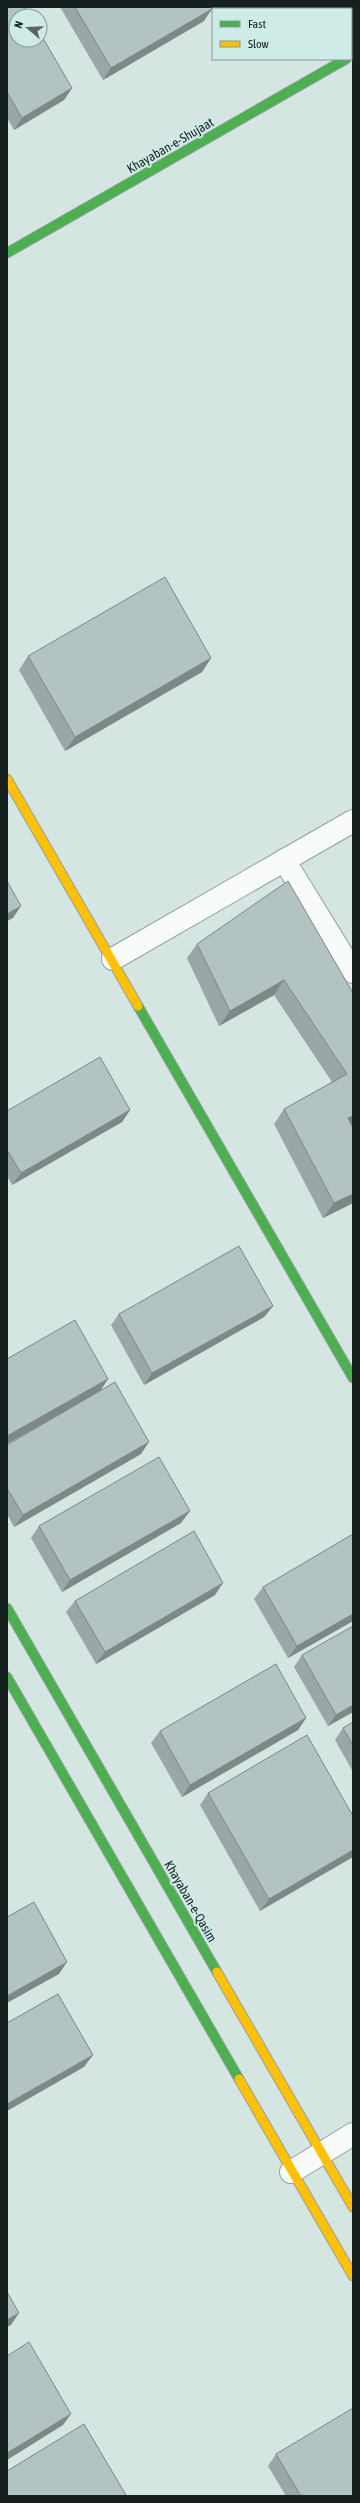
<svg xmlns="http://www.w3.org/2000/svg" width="360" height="2503" font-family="'Asap Condensed',sans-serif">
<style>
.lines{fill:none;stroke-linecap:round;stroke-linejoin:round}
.street-casing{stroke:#94a19e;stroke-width:24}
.fast-casing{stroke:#94a19e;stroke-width:11}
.slow-casing{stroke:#94a19e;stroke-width:11}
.street{stroke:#f9fbfb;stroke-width:22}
.fast{stroke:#4caf50;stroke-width:9}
.slow{stroke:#ffc107;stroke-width:9}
.wall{fill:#99a8a6}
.shaded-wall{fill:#7d8887}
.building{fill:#b2c3c1;stroke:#7d8887}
.labels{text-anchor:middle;stroke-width:4;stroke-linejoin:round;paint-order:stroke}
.street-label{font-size:13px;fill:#16201f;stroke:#ceebe7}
</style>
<rect width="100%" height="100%" fill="#d4e5e2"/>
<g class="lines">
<!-- street casing -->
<g class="street-casing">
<g id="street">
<polyline points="284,860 353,972"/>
<polyline points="113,959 353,821"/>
<polyline points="291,2172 353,2134"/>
</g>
</g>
<!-- fast casing -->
<g class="fast-casing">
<g id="fast">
<polyline points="7,253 346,59"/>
<polyline points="138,1006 353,1378"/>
<polyline points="7,1608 217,1972"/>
<polyline points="7,1677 239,2079"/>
</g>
</g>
<!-- slow casing -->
<g class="slow-casing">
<g id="slow">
<polyline points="7,779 138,1006"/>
<polyline points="217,1972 353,2207"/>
<polyline points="239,2079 353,2276"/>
</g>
</g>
<!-- street -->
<use href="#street" class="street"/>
<!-- fast -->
<use href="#fast" class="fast"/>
<!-- slow -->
<use href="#slow" class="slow"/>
</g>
<!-- wall -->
<g class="wall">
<polygon points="7,7 72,88 64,100 14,130 7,118"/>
<polygon points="60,7 211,7 204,21 103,80"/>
<polygon points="28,656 211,658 202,672 65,751 19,670"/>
<polygon points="197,944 353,993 352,1126 353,1203 323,1218 274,1124 284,1109 332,1082 274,995 219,1026 187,958"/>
<polygon points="130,1110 122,1122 12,1185 7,1176 7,1111"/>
<polygon points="273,1306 264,1317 144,1385 111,1325 119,1314"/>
<polygon points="7,1359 108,1379 101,1390 141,1454 14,1527 7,1514 7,1445 78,1404 7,1444"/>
<polygon points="181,1523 62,1592 31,1538 39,1526"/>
<polygon points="263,1587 353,1621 288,1658 254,1599"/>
<polygon points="215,1595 96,1664 66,1612 75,1601"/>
<polygon points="302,1655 353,1712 328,1726 294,1667"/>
<polygon points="306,1718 298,1730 182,1797 151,1743 160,1731"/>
<polygon points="353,1722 353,1772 335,1740 343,1728"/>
<polygon points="208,1793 353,1816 260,1911 200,1805"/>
<polygon points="276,2454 353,2496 286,2496 268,2466"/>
</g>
<!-- shaded-wall -->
<g class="shaded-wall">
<polygon points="212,9 204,21 103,80 111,68"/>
<polygon points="72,88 64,100 14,130 22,118"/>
<polygon points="211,658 202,672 65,751 75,737"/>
<polygon points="21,906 13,918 7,921 7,914"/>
<polygon points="284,980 274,995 219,1026 230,1011"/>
<polygon points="130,1110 122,1122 12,1185 21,1173"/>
<polygon points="353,1116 353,1125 338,1133 348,1118"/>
<polygon points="353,1194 353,1203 323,1218 334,1203"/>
<polygon points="273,1306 264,1317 144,1385 152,1373"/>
<polygon points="108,1379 100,1391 7,1444 7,1436"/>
<polygon points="149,1442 141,1454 14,1527 23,1515"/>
<polygon points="190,1511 181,1523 62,1592 70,1580"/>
<polygon points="223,1583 215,1595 96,1664 105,1652"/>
<polygon points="353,1614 353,1621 288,1658 297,1646"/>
<polygon points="353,1705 353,1712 328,1726 336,1715"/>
<polygon points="306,1718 298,1730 182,1797 190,1785"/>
<polygon points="353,1850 353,1857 260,1911 269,1899"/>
<polygon points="67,1962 59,1974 7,2003 7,1996"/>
<polygon points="93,2055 84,2067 7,2111 7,2104"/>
<polygon points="19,2313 11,2325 7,2327 7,2320"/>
<polygon points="71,2414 63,2425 7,2460 7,2453"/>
</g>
<!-- building -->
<g class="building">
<polygon points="7,7 25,7 30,16 16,16 16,40 40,40 40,33 72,88 22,118 7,92"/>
<polygon points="75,7 211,7 212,9 111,68"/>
<polygon points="165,577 211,658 75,737 28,656"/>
<polygon points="7,881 21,906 7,914"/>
<polygon points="288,881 353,993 353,1116 348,1118 353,1128 353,1194 334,1203 284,1109 347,1074 284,980 230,1011 197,944"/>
<polygon points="100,1057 130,1110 21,1173 7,1150 7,1111"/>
<polygon points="239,1246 273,1306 152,1373 119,1314"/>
<polygon points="75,1320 108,1379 7,1436 7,1359"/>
<polygon points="115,1382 149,1442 23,1515 7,1488 7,1445"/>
<polygon points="159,1457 190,1511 70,1580 39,1526"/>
<polygon points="194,1531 223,1583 105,1652 75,1601"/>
<polygon points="353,1534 353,1614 297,1646 263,1587"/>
<polygon points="353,1626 353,1705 336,1715 302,1655"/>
<polygon points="276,1664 306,1718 190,1785 160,1731"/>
<polygon points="353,1722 353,1745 343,1728"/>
<polygon points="307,1735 353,1816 353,1850 269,1899 208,1793"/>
<polygon points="34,1902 67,1962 7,1996 7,1917"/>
<polygon points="58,1994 93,2055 7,2104 7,2023"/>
<polygon points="7,2292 19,2313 7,2320"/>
<polygon points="29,2342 71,2414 7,2453 7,2356"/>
<polygon points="353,2408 353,2496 301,2496 276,2454"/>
<polygon points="84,2424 126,2495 124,2496 7,2496 7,2471"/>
</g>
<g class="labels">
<!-- street labels -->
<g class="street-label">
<text transform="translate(170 145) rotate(-30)" y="5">Khayaban-e-Shujaat</text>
<text transform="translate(191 1901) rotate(60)" y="5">Khayaban-e-Qasim</text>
</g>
</g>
<!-- border -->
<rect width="360" height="2503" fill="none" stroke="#16201f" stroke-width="16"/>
<!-- legend -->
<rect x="212" y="8" width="140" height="52" fill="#ceebe7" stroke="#849a97"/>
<rect x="220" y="21" width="20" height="6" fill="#4caf50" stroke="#849a97"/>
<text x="248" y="28" font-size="12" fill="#16201f">Fast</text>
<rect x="220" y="41" width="20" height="6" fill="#ffc107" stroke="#849a97"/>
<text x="248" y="48" font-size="12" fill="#16201f">Slow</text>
<!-- north arrow -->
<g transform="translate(28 28) rotate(289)"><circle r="19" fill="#ceebe7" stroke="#849a97"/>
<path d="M0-3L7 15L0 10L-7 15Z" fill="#586563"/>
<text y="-6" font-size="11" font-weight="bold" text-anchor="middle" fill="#16201f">N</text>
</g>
</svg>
